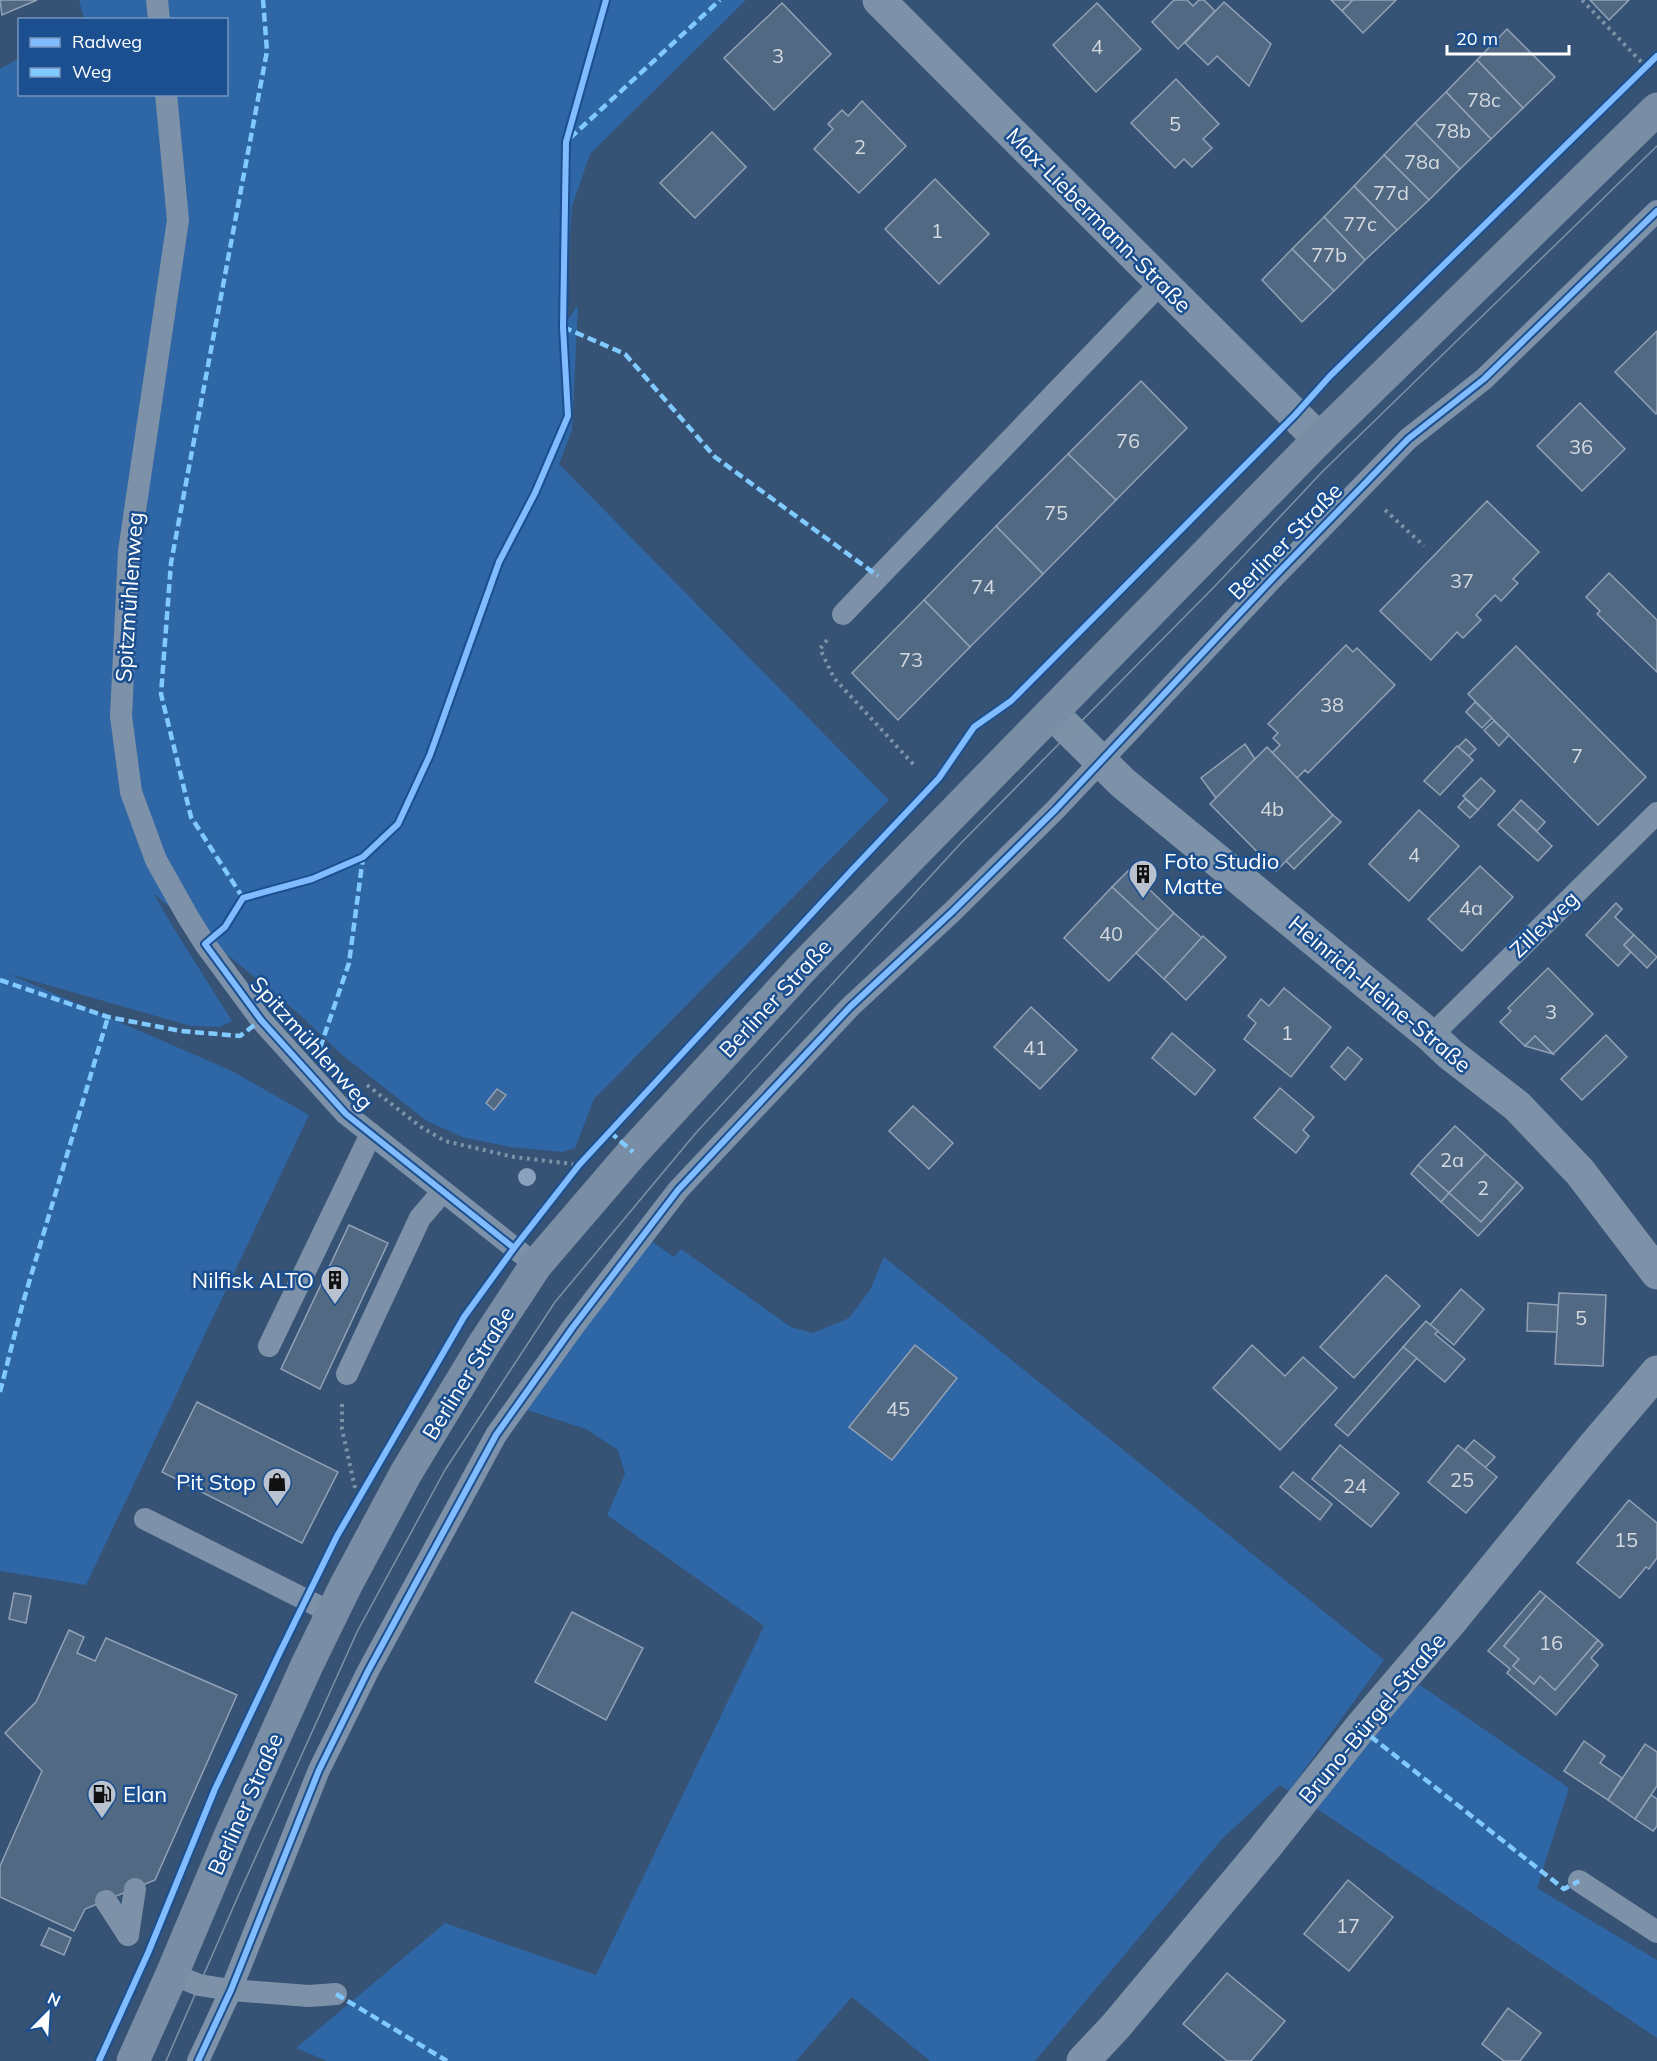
<svg xmlns="http://www.w3.org/2000/svg" width="1657" height="2061" font-family="Mulish,sans-serif">
<style>
.green{fill:#2f66a5;fill-rule:evenodd}
.building{fill:#526984;stroke:#92a2b6;stroke-width:1.5}
.lines{fill:none;stroke-linecap:round;stroke-linejoin:round}
.path{stroke:#7d92a8;stroke-width:4;stroke-dasharray:3 4.5;stroke-linecap:butt}
.lane{stroke:#7d92a8;stroke-width:22}
.street{stroke:#7d92a8;stroke-width:33}
.secondary{stroke:#798da4;stroke-width:33}
.tram{stroke:#7e92a7;stroke-width:1.5}
.quiet{stroke:#80caff;stroke-width:4.5;stroke-dasharray:9 4.5;stroke-linecap:butt}
.cycleway-casing{stroke:#1b4f8f;stroke-width:10}
.cycleway{stroke:#80bcff;stroke-width:6}
.tree{fill:#8aa2be}
.labels{text-anchor:middle;stroke-width:5;stroke-linejoin:round;paint-order:stroke}
.number-label{font-size:20px;fill:#d4dae0}
.street-label{font-size:22px;fill:#fff;stroke:#1b4f8f}
.poi-label{font-size:22px;fill:#fff;stroke:#1b4f8f;text-anchor:start}
</style>
<rect width="100%" height="100%" fill="#365274"/>
<!-- green -->
<g class="green">
<polygon points="79,0 746,0 590,154 572,207 564,325 578,305 572,430 559,464 889,800 594,1099 575,1148 562,1152 510,1147 462,1137 427,1121 341,1054 298,1013 154,894 173,927 232,1021 220,1027 191,1026 9,974 232,1071 309,1115 86,1585 0,1571 0,69 19,58 20,94 226,94 226,20 84,19"/>
<path d="M647 1238 674 1257 681 1249 791 1327 813 1333 849 1318 870 1290 884 1257 1384 1660 1289 1791 1280 1785 1223 1838 1035 2061H930L852 1997 796 2061H327L296 2048 445 1923 596 1975 764 1626 607 1515 625 1474 618 1450 586 1429 521 1408ZM915 1345 957 1378 892 1460 850 1427Z"/>
<polygon points="1420,1685 1569,1788 1537,1888 1657,1960 1657,2038 1310,1804 1383,1716"/>
</g>
<!-- building -->
<g class="building">
<polygon points="0,0 37,0 2,15"/>
<polygon points="1174,0 1187,0 1193,6 1199,0 1204,0 1215,11 1178,49 1152,22"/>
<polygon points="1331,0 1353,0 1342,11"/>
<polygon points="1353,0 1396,0 1363,33 1342,11"/>
<polygon points="1590,0 1629,0 1609,20"/>
<polygon points="1224,2 1271,44 1249,86 1217,56 1208,65 1185,43"/>
<polygon points="782,3 831,54 774,110 724,58"/>
<polygon points="1097,3 1141,49 1096,92 1053,45"/>
<polygon points="1507,29 1555,77 1523,108 1477,60"/>
<polygon points="1477,60 1523,108 1491,139 1446,92"/>
<polygon points="1176,79 1219,124 1203,139 1212,148 1192,167 1184,159 1175,168 1131,123"/>
<polygon points="1446,92 1491,139 1460,169 1415,123"/>
<polygon points="862,101 906,146 859,193 814,149 833,129 828,124 842,110 848,116"/>
<polygon points="1415,123 1460,169 1429,200 1384,155"/>
<polygon points="712,132 746,167 695,218 660,183"/>
<polygon points="1384,155 1429,200 1397,230 1354,186"/>
<polygon points="935,179 989,234 939,284 885,229"/>
<polygon points="1354,186 1397,230 1365,260 1324,217"/>
<polygon points="1324,217 1365,260 1334,291 1292,249"/>
<polygon points="1292,249 1334,291 1302,322 1262,280"/>
<polygon points="1657,331 1657,413 1656,414 1615,372"/>
<polygon points="1141,381 1187,428 1116,500 1068,454"/>
<polygon points="1580,403 1625,449 1582,491 1537,446"/>
<polygon points="1068,454 1116,500 1043,574 996,526"/>
<polygon points="1487,501 1539,552 1513,579 1518,583 1501,601 1495,595 1476,615 1481,620 1463,638 1457,632 1431,660 1380,611"/>
<polygon points="996,526 1043,574 970,647 924,600"/>
<polygon points="1609,573 1657,620 1657,672 1597,614 1600,611 1586,597"/>
<polygon points="924,600 970,647 898,720 852,673"/>
<polygon points="1346,645 1353,652 1357,648 1395,685 1308,773 1305,770 1297,778 1272,753 1280,745 1273,738 1278,733 1268,724"/>
<polygon points="1516,646 1646,777 1598,825 1468,694"/>
<polygon points="1475,702 1492,718 1482,728 1466,712"/>
<polygon points="1494,721 1509,735 1499,746 1484,730"/>
<polygon points="1466,739 1476,749 1469,756 1458,747"/>
<polygon points="1245,744 1255,759 1216,798 1201,778"/>
<polygon points="1457,746 1473,760 1440,795 1424,781"/>
<polygon points="1267,747 1333,815 1276,871 1210,804"/>
<polygon points="1481,778 1495,791 1478,810 1463,796"/>
<polygon points="1465,799 1478,810 1470,818 1458,807"/>
<polygon points="1521,800 1545,822 1537,831 1513,809"/>
<polygon points="1513,809 1552,846 1538,861 1498,825"/>
<polygon points="1419,810 1459,846 1409,901 1369,864"/>
<polygon points="1333,815 1341,822 1294,869 1286,861"/>
<polygon points="1480,866 1513,897 1462,951 1428,919"/>
<polygon points="1129,870 1174,913 1158,930 1112,887"/>
<polygon points="1112,887 1158,930 1109,981 1064,938"/>
<polygon points="1616,903 1622,909 1615,917 1634,935 1624,945 1631,952 1618,966 1586,935"/>
<polygon points="1174,913 1202,938 1164,979 1136,953"/>
<polygon points="1634,935 1657,957 1647,968 1624,945"/>
<polygon points="1203,936 1226,957 1186,1000 1164,979"/>
<polygon points="1548,968 1593,1014 1553,1054 1535,1036 1525,1046 1500,1022 1511,1011 1508,1008"/>
<polygon points="1284,988 1331,1027 1291,1077 1244,1039 1256,1023 1248,1016 1261,999 1269,1006"/>
<polygon points="1031,1007 1077,1050 1040,1089 994,1047"/>
<polygon points="1172,1033 1215,1070 1195,1095 1152,1058"/>
<polygon points="1606,1035 1627,1057 1582,1100 1561,1079"/>
<polygon points="1535,1036 1553,1054 1525,1046"/>
<polygon points="1348,1047 1362,1059 1345,1080 1331,1067"/>
<polygon points="1280,1088 1314,1117 1303,1130 1309,1136 1296,1153 1254,1118"/>
<polygon points="497,1089 506,1095 494,1110 486,1103"/>
<polygon points="913,1106 953,1143 929,1169 889,1131"/>
<polygon points="1455,1126 1486,1154 1449,1193 1418,1165"/>
<polygon points="1486,1154 1517,1182 1481,1222 1449,1193"/>
<polygon points="1418,1165 1449,1193 1441,1202 1411,1174"/>
<polygon points="1517,1182 1523,1188 1478,1236 1441,1202 1449,1193 1481,1222"/>
<polygon points="349,1225 388,1243 320,1389 281,1369"/>
<polygon points="1386,1275 1420,1306 1354,1378 1320,1347"/>
<polygon points="1461,1289 1484,1309 1454,1345 1430,1325"/>
<polygon points="1559,1293 1606,1295 1603,1366 1555,1364"/>
<polygon points="1528,1303 1558,1305 1557,1332 1527,1331"/>
<polygon points="1426,1321 1438,1331 1435,1334 1465,1359 1445,1382 1403,1347"/>
<polygon points="915,1345 957,1378 892,1460 849,1427"/>
<polygon points="1252,1345 1285,1376 1303,1357 1337,1388 1280,1450 1213,1388"/>
<polygon points="1403,1347 1417,1358 1348,1436 1335,1425"/>
<polygon points="197,1402 338,1472 302,1543 162,1472"/>
<polygon points="1474,1440 1495,1457 1485,1468 1465,1450"/>
<polygon points="1340,1445 1399,1493 1371,1527 1312,1479"/>
<polygon points="1458,1445 1497,1477 1466,1513 1428,1482"/>
<polygon points="1293,1472 1332,1504 1320,1520 1280,1487"/>
<polygon points="1629,1500 1657,1523 1657,1558 1649,1569 1646,1567 1620,1598 1577,1563"/>
<polygon points="1540,1591 1546,1596 1504,1646 1519,1659 1513,1666 1534,1684 1540,1676 1555,1690 1598,1640 1603,1645 1591,1658 1598,1665 1556,1715 1507,1673 1510,1669 1488,1651"/>
<polygon points="14,1593 31,1596 26,1623 9,1619"/>
<polygon points="1546,1596 1598,1640 1555,1690 1540,1676 1534,1684 1513,1666 1519,1659 1504,1646"/>
<polygon points="572,1612 643,1648 606,1720 535,1682"/>
<polygon points="69,1630 84,1637 77,1653 95,1661 106,1638 237,1695 155,1880 85,1909 74,1931 0,1897 0,1866 42,1771 5,1733 36,1702"/>
<polygon points="1584,1741 1605,1756 1600,1763 1622,1778 1608,1800 1564,1771"/>
<polygon points="1645,1744 1657,1752 1657,1786 1635,1819 1608,1800"/>
<polygon points="1651,1795 1657,1799 1657,1826 1653,1831 1635,1819"/>
<polygon points="1348,1880 1393,1917 1349,1971 1304,1934"/>
<polygon points="49,1928 71,1938 64,1955 41,1945"/>
<polygon points="1227,1973 1285,2021 1251,2061 1227,2061 1183,2024"/>
<polygon points="1508,2008 1541,2033 1520,2061 1504,2061 1482,2044"/>
</g>
<g class="lines">
<!-- path -->
<g class="path">
<polyline points="1582,0 1646,67"/>
<polyline points="1385,510 1424,546"/>
<polyline points="827,640 820,649 834,678 914,765"/>
<polyline points="367,1085 421,1127 445,1141 514,1157 573,1164"/>
<polyline points="342,1404 342,1429 355,1488"/>
</g>
<!-- lane -->
<g class="lane">
<polyline points="157,0 159,20"/>
<polyline points="166,94 178,220 129,551 121,716 131,792 156,860 188,917 205,944 261,1020 346,1114 536,1265"/>
<polyline points="843,614 1162,282"/>
<polyline points="1431,1036 1657,813"/>
<polyline points="269,1346 371,1134"/>
<polyline points="347,1374 420,1218 443,1191"/>
<polyline points="145,1519 332,1613"/>
<polyline points="1579,1881 1657,1932"/>
<polyline points="106,1901 128,1935"/>
<polyline points="128,1935 135,1889"/>
<polyline points="172,1974 199,1985 231,1990 309,1996 336,1994"/>
<polyline points="198,2061 231,1990 319,1770 368,1671 496,1435 573,1327 678,1190 850,1007 953,911 1056,809 1274,577 1408,439 1484,379 1657,211"/>
</g>
<!-- street -->
<g class="street">
<path d="M879 0C1025 147 1172 293 1319 439"/>
<polyline points="1053,714 1123,783 1431,1036 1450,1054 1517,1106 1580,1172 1657,1273"/>
<polyline points="1083,2061 1115,2027 1263,1850 1360,1728 1451,1621 1594,1446 1657,1372"/>
</g>
<!-- secondary -->
<polyline class="secondary" points="133,2061 172,1974 233,1829 307,1665 346,1585 406,1473 484,1344 536,1265 633,1152 804,966 1319,439 1657,109"/>
<!-- tram -->
<polyline class="tram" points="166,2061 239,1894 357,1632 445,1470 555,1302 695,1134 960,844 1215,586 1323,471 1657,146"/>
<!-- quiet -->
<g class="quiet">
<polyline points="570,138 720,0"/>
<polyline points="563,327 625,354 715,457 878,576"/>
<polyline points="243,898 191,817 161,694 171,563 267,51 263,0"/>
<polyline points="0,980 108,1017 181,1031 240,1036 261,1020"/>
<polyline points="320,1048 349,963 363,857"/>
<polyline points="610,1132 633,1152"/>
<polyline points="0,1392 22,1306 108,1017"/>
<polyline points="1360,1728 1564,1889 1579,1881"/>
<polyline points="336,1994 447,2061"/>
</g>
<!-- cycleway casing -->
<g class="cycleway-casing">
<g id="cycleway">
<polyline points="514,1248 346,1114 261,1020 205,944 225,927 243,898 312,879 363,857 398,824 430,755 499,562 535,493 568,416 563,327 566,142 606,0"/>
<polyline points="99,2061 148,1953 215,1789 280,1652 337,1536 464,1317 514,1248 579,1165 852,870 939,778 974,727 1011,701 1295,415 1330,376 1657,56"/>
<polyline points="198,2061 231,1990 319,1770 368,1671 496,1435 573,1327 678,1190 850,1007 953,911 1056,809 1274,577 1408,439 1484,379 1657,211"/>
</g>
</g>
<!-- cycleway -->
<use href="#cycleway" class="cycleway"/>
</g>
<!-- trees -->
<circle class="tree" cx="527" cy="1177" r="9"/>
<!-- icons -->
<defs>
<g id="building-pin" transform="scale(1.5)"><path d="M0 17L-7.5 6A9.5 9.5 0 1 1 7.5 6Z" fill="#b9c2ce" stroke="#1b4f8f"/><path d="M-4-6H4V6H1V3H-1V6H-4ZM-2.5-4.3h1.7v1.8h-1.7ZM.8-4.3h1.7v1.8H.8ZM-2.5-1h1.7V.8h-1.7ZM.8-1h1.7V.8H.8Z" fill="#111"/></g>
<g id="shop-pin" transform="scale(1.5)"><path d="M0 17L-7.5 6A9.5 9.5 0 1 1 7.5 6Z" fill="#b9c2ce" stroke="#1b4f8f"/><path d="M-5-2.5h2.3a2.7 3.5 0 0 1 5.4 0H5L5.5 6h-11ZM-1.5-2.5h3a1.5 2.3 0 0 0-3 0Z" fill="#111"/></g>
<g id="fuel-pin" transform="scale(1.5)"><path d="M0 17L-7.5 6A9.5 9.5 0 1 1 7.5 6Z" fill="#b9c2ce" stroke="#1b4f8f"/><path d="M-5.5-6h7V0h2V4h1.3V-2.5L3-4.5l.8-.8L6-3V5H2.5V1h-1V6h-7ZM-4.2-4.7v3.2H.2V-4.7Z" fill="#111"/></g>
</defs>
<g fill-rule="evenodd">
<use href="#building-pin" x="1143" y="874"/>
<use href="#building-pin" x="335" y="1280"/>
<use href="#shop-pin" x="277" y="1482"/>
<use href="#fuel-pin" x="102" y="1794"/>
</g>
<g class="labels">
<!-- number labels -->
<g class="number-label">
<text x="1097" y="54">4</text>
<text x="778" y="63">3</text>
<text x="1484" y="107">78c</text>
<text x="1175" y="131">5</text>
<text x="1453" y="138">78b</text>
<text x="860" y="154">2</text>
<text x="1422" y="169">78a</text>
<text x="1391" y="200">77d</text>
<text x="1360" y="231">77c</text>
<text x="937" y="238">1</text>
<text x="1329" y="262">77b</text>
<text x="1128" y="448">76</text>
<text x="1581" y="454">36</text>
<text x="1056" y="520">75</text>
<text x="1462" y="588">37</text>
<text x="983" y="594">74</text>
<text x="911" y="667">73</text>
<text x="1332" y="712">38</text>
<text x="1577" y="763">7</text>
<text x="1272" y="816">4b</text>
<text x="1414" y="862">4</text>
<text x="1471" y="915">4a</text>
<text x="1111" y="941">40</text>
<text x="1551" y="1019">3</text>
<text x="1287" y="1040">1</text>
<text x="1035" y="1055">41</text>
<text x="1452" y="1167">2a</text>
<text x="1483" y="1195">2</text>
<text x="1581" y="1325">5</text>
<text x="898" y="1416">45</text>
<text x="1462" y="1487">25</text>
<text x="1355" y="1493">24</text>
<text x="1626" y="1547">15</text>
<text x="1551" y="1650">16</text>
<text x="1348" y="1933">17</text>
</g>
<!-- street labels -->
<g class="street-label">
<text transform="translate(1099 220) rotate(45)" y="8">Max-Liebermann-Straße</text>
<text transform="translate(1285 541) rotate(-46)" y="8">Berliner Straße</text>
<text transform="translate(129 597) rotate(-86)" y="8">Spitzmühlenweg</text>
<text transform="translate(1544 924) rotate(-44)" y="8">Zilleweg</text>
<text transform="translate(1380 994) rotate(40)" y="8">Heinrich-Heine-Straße</text>
<text transform="translate(775 998) rotate(-47)" y="8">Berliner Straße</text>
<text transform="translate(312 1043) rotate(48)" y="8">Spitzmühlenweg</text>
<text transform="translate(468 1373) rotate(-58)" y="8">Berliner Straße</text>
<text transform="translate(1372 1718) rotate(-50)" y="8">Bruno-Bürgel-Straße</text>
<text transform="translate(245 1804) rotate(-66)" y="8">Berliner Straße</text>
</g>
<!-- poi labels -->
<g class="poi-label">
<text x="1164" y="869">Foto Studio<tspan x="1164" dy="25">Matte</tspan></text>
<text x="314" y="1288" text-anchor="end">Nilfisk ALTO</text>
<text x="256" y="1490" text-anchor="end">Pit Stop</text>
<text x="123" y="1802">Elan</text>
</g>
</g>
<!-- legend -->
<rect x="18" y="18" width="210" height="78" fill="#1b4f8f" stroke="#7695bc" stroke-width="1.5"/>
<rect x="30" y="38" width="30" height="9" fill="#80bcff" stroke="#7695bc" stroke-width="1.5"/>
<text x="72" y="48" font-size="18" fill="#ffffff">Radweg</text>
<rect x="30" y="68" width="30" height="9" fill="#80caff" stroke="#7695bc" stroke-width="1.5"/>
<text x="72" y="78" font-size="18" fill="#ffffff">Weg</text>
<!-- north arrow -->
<g transform="translate(48 2013) rotate(24)" stroke="#1b4f8f" stroke-width="4.5" paint-order="stroke">
<path d="M0-4.5L10 22L0 15L-10 22Z" fill="#ffffff"/>
<text y="-9" font-size="16" font-weight="bold" text-anchor="middle" fill="#ffffff">N</text>
</g>
<!-- scale -->
<path d="M1447 45v9h122v-9" fill="none" stroke="#ffffff" stroke-width="3"/>
<text x="1456" y="45" font-size="18" fill="#ffffff" stroke="#1b4f8f" stroke-width="4.5" paint-order="stroke">20 m</text>
</svg>
